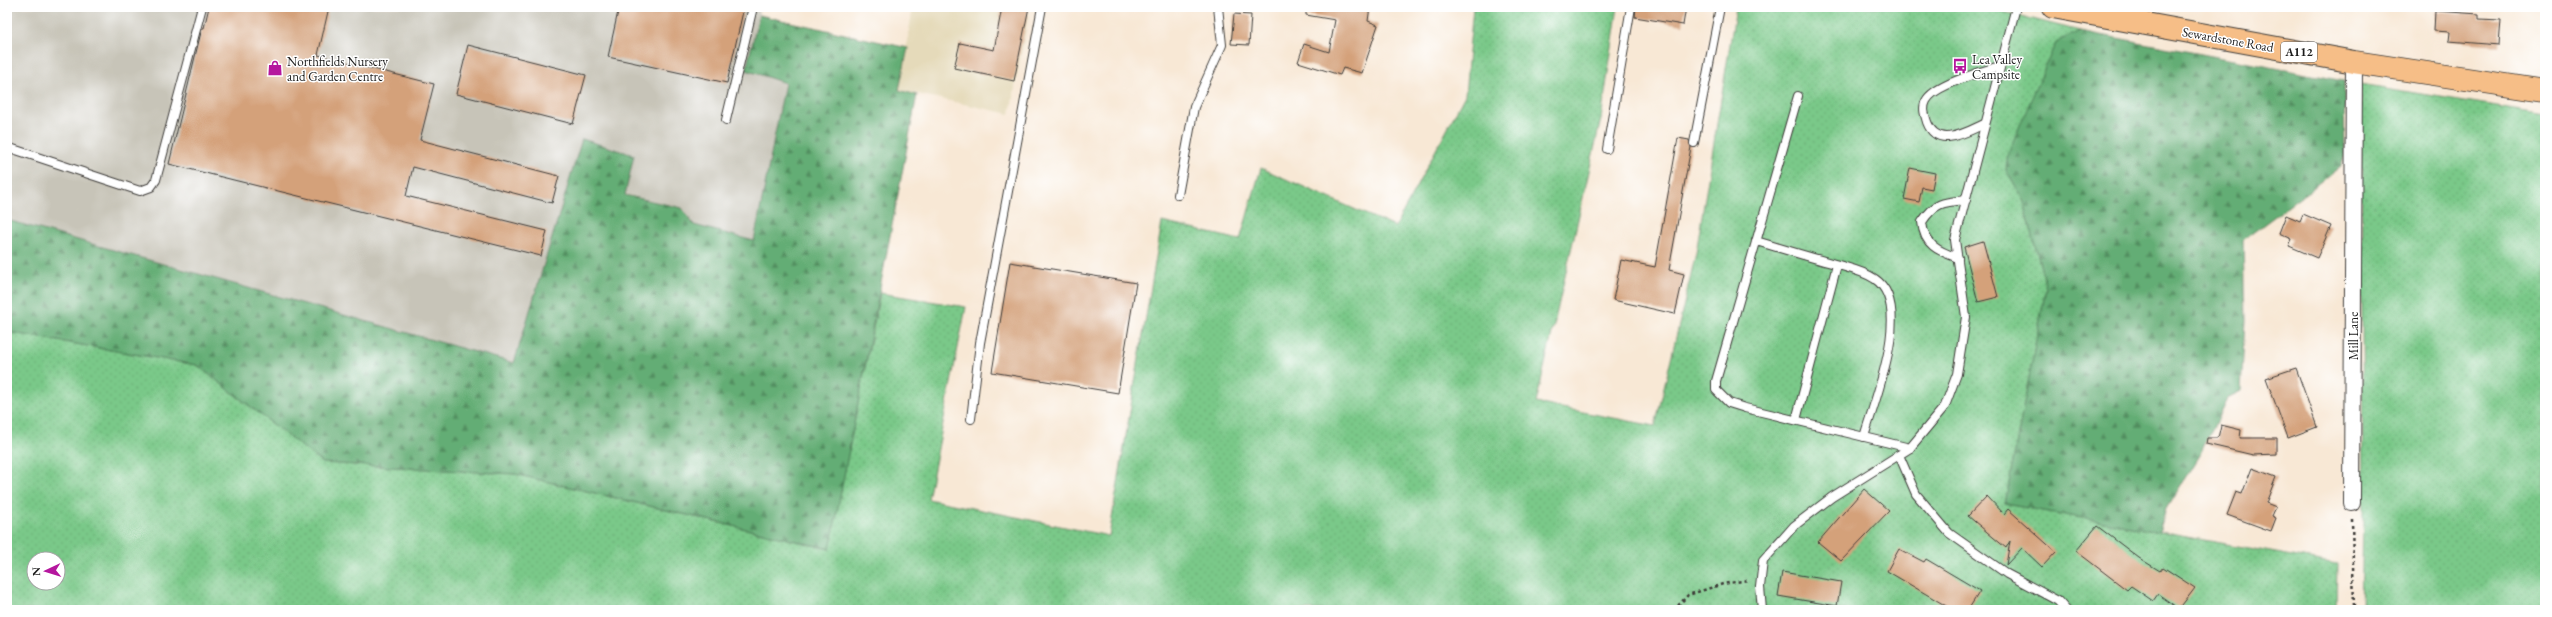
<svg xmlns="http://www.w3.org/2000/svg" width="2552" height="617" font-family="'EB Garamond',serif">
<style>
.built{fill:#e5daba}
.industrial{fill:#c7c4b8}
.grass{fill:url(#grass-dots);stroke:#4b7252;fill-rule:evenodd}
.forest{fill:url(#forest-firs);stroke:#406448}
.building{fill:#d4a17a}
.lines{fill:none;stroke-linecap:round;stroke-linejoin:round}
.service-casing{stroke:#3d3b38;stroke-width:10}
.minor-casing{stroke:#3d3b38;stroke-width:18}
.primary-casing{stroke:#3d3b38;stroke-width:24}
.path{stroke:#3d3b38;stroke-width:2.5;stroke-dasharray:3 3;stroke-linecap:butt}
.service{stroke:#fff;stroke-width:8}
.minor{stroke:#fff;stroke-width:16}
.primary{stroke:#f6be87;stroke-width:22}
.labels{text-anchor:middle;stroke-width:3;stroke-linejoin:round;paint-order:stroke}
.shield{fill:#fff;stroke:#606060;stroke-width:1}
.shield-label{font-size:12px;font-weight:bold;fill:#1c1c1c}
.street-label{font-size:13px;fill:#1c1c1c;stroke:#fff}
.poi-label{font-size:13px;fill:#1c1c1c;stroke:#fff;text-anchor:start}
</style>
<defs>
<pattern id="grass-dots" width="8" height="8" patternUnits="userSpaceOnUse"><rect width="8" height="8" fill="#7ac989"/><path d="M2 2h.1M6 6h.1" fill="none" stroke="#69ac76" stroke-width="1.8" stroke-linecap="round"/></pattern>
<pattern id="forest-firs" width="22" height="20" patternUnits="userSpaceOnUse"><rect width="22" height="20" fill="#63ad75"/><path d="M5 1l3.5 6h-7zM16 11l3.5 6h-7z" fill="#518c5f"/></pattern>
</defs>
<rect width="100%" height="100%" fill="#fff"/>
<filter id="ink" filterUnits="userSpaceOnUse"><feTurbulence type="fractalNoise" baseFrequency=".025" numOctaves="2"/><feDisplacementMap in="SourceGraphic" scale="8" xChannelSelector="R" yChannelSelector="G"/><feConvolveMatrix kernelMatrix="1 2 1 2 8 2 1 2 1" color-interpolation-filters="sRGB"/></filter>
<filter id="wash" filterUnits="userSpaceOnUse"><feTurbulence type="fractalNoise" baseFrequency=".012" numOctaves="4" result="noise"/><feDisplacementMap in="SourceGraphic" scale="16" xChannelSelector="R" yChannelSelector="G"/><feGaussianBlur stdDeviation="0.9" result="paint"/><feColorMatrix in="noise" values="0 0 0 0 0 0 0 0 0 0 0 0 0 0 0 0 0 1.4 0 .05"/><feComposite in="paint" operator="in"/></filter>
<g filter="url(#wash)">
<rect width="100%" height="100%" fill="#f8e8d5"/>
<!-- built -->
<polygon class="built" points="913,7 995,7 995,11 1029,13 1010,114 899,90"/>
<!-- industrial -->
<polygon class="industrial" points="7,7 758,7 759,15 746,70 785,82 754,242 694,225 682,208 625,194 582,139 514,364 7,220"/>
<!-- grass -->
<g class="grass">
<path d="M1473 7H1618L1601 119 1536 403 1655 426 1696 253 1736 7H1985L2080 31 2056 42 2006 170 2024 202 2046 288 2005 504 2337 564 2336 610H7V332L197 365 323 463 515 474 829 549 880 293 966 307 928 499 1109 536 1162 222 1240 240 1261 168 1395 227 1465 95ZM34 559H58V583H34Z"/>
<polygon points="2361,84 2545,114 2545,610 2361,610 2363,520"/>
</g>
<!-- forest -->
<g class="forest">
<polygon points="759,15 908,48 899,90 917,95 830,549 515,474 323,463 197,365 7,332 7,220 514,363 582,139 634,155 625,195 682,208 694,225 754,241 785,83 746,70"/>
<polygon points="2080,31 2344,81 2345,155 2341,167 2243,240 2245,321 2241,391 2227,398 2201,452 2166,509 2159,532 2005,504 2046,288 2024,202 2006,170 2008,153 2056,42"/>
</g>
<g id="blocks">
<!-- building -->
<g class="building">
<polygon points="209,7 329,7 318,55 434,84 420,140 559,176 552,203 413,167 406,196 547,231 541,256 169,164 202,28 204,28"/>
<polygon points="619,7 744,7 727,83 608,57"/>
<polygon points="1002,7 1029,7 1014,81 954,68 960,43 994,50"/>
<polygon points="1306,7 1370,7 1368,21 1378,25 1362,73 1343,68 1340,75 1298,62 1304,44 1329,52 1335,20 1306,15"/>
<polygon points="1636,7 1686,7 1683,25 1635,17"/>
<polygon points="2435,11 2479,14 2479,19 2501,20 2499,45 2449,41 2450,32 2434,31"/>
<polygon points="1234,14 1251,15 1249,45 1231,44"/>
<polygon points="468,45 586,75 573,124 456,94"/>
<polygon points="1678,138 1689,140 1691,147 1669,270 1684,274 1675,314 1613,300 1621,260 1655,267"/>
<polygon points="1910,168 1935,173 1932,189 1922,187 1919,202 1904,199"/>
<polygon points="2303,214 2331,226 2317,258 2289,246 2292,239 2279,233 2286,215 2300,221"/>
<polygon points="1983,241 1998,297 1978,302 1964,247"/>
<polygon points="1010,262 1136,283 1118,393 992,372"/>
<polygon points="2296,368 2317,427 2288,438 2266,378"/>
<polygon points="2221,425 2241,430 2240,438 2277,438 2277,454 2253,455 2206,444 2207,438 2218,438"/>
<polygon points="2252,468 2276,477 2266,503 2276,507 2272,516 2276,518 2271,531 2227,515 2236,492 2242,494"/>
<polygon points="1864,489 1889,511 1841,561 1818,542"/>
<polygon points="1987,496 2004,514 2008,509 2056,552 2042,567 2022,548 2006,565 2010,541 2006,548 1968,516"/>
<polygon points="2097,526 2139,558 2160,571 2163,567 2195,588 2179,609 2158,594 2153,601 2131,586 2127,590 2076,551"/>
<polygon points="1899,549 1924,562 1926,559 1980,591 1968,610 1953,610 1887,571"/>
<polygon points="1782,572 1841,582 1837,606 1778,596"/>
</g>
</g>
</g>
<g filter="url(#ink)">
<use href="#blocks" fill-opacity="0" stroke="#3d3b38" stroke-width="1"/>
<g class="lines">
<!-- service casing -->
<g class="service-casing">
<g id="service">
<polyline points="1798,96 1716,381 1716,390 1729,403 1745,408 1910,448"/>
<polyline points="726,120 753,7"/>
<path d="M1984 124C1965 133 1937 149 1927 122 1925 115 1922 108 1926 101 1933 85 1984 71 2000 66"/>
<polyline points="1694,143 1720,7"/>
<polyline points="7,147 140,191 151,187 156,180 202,7"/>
<polyline points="1607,149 1631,7"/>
<polyline points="1178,195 1194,107 1222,45 1218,7"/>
<path d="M1756 241C1783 249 1809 257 1835 264 1848 268 1864 271 1875 279 1914 305 1874 401 1864 437"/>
<path d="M1958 258C1938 251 1924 245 1922 222 1935 202 1944 202 1966 200"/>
<polyline points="971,419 980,343 1042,7"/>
<polyline points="1796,420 1837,265"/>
<polyline points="1899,455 1916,494 1949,533 2007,574 2058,601 2066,610"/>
<polyline points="1762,610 1760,587 1763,561 1794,526 1832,497 1910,448 1945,406 1957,374 1966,317 1955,240 2016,7"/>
</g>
</g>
<!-- minor casing -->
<g class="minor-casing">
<polyline id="minor" points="2352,503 2354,62"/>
</g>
<!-- primary casing -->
<g class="primary-casing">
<polyline id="primary" points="2053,7 2354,62 2545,91"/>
</g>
<!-- path -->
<g class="path">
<polyline points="2352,519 2354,610"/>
<polyline points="1674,610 1688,595 1723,584 1748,580"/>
</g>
<!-- service -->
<use href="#service" class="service"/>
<!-- minor -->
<use href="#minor" class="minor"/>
<!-- primary -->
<use href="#primary" class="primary"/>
</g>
</g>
<!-- icons -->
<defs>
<g id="bus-bare" transform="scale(1.2)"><path d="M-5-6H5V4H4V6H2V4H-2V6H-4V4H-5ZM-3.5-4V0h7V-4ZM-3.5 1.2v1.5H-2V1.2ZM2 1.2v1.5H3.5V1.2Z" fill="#b5179e" stroke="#fff" stroke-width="2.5" paint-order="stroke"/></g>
<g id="shop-bare" transform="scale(1.2)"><path d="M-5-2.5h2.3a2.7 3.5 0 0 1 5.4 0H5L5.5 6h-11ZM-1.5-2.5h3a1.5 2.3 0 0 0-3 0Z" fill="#b5179e" stroke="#fff" stroke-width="2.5" paint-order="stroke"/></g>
</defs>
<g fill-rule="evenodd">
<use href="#bus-bare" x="1960" y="66"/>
<use href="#shop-bare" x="275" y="68"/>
</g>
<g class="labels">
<!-- shield labels -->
<rect class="shield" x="2281" y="42" width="36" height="20" rx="3"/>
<g class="shield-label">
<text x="2299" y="56">A112</text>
</g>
<!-- street labels -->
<g class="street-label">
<text transform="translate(2228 39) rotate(10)" y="5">Sewardstone Road</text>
<text transform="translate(2353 336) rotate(-90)" y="5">Mill Lane</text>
</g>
<!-- poi labels -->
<g class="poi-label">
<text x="1972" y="64">Lea Valley<tspan x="1972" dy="15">Campsite</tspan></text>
<text x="287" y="66">Northfields Nursery<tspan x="287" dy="15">and Garden Centre</tspan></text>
</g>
</g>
<!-- margin -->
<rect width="2552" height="617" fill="none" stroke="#fff" stroke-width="24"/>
<!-- north arrow -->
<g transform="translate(46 571) rotate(266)"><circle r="19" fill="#ffffff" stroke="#a4a4a4"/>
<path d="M0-3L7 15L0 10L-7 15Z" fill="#b5179e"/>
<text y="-6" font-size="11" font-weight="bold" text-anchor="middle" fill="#1c1c1c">N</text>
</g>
</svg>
